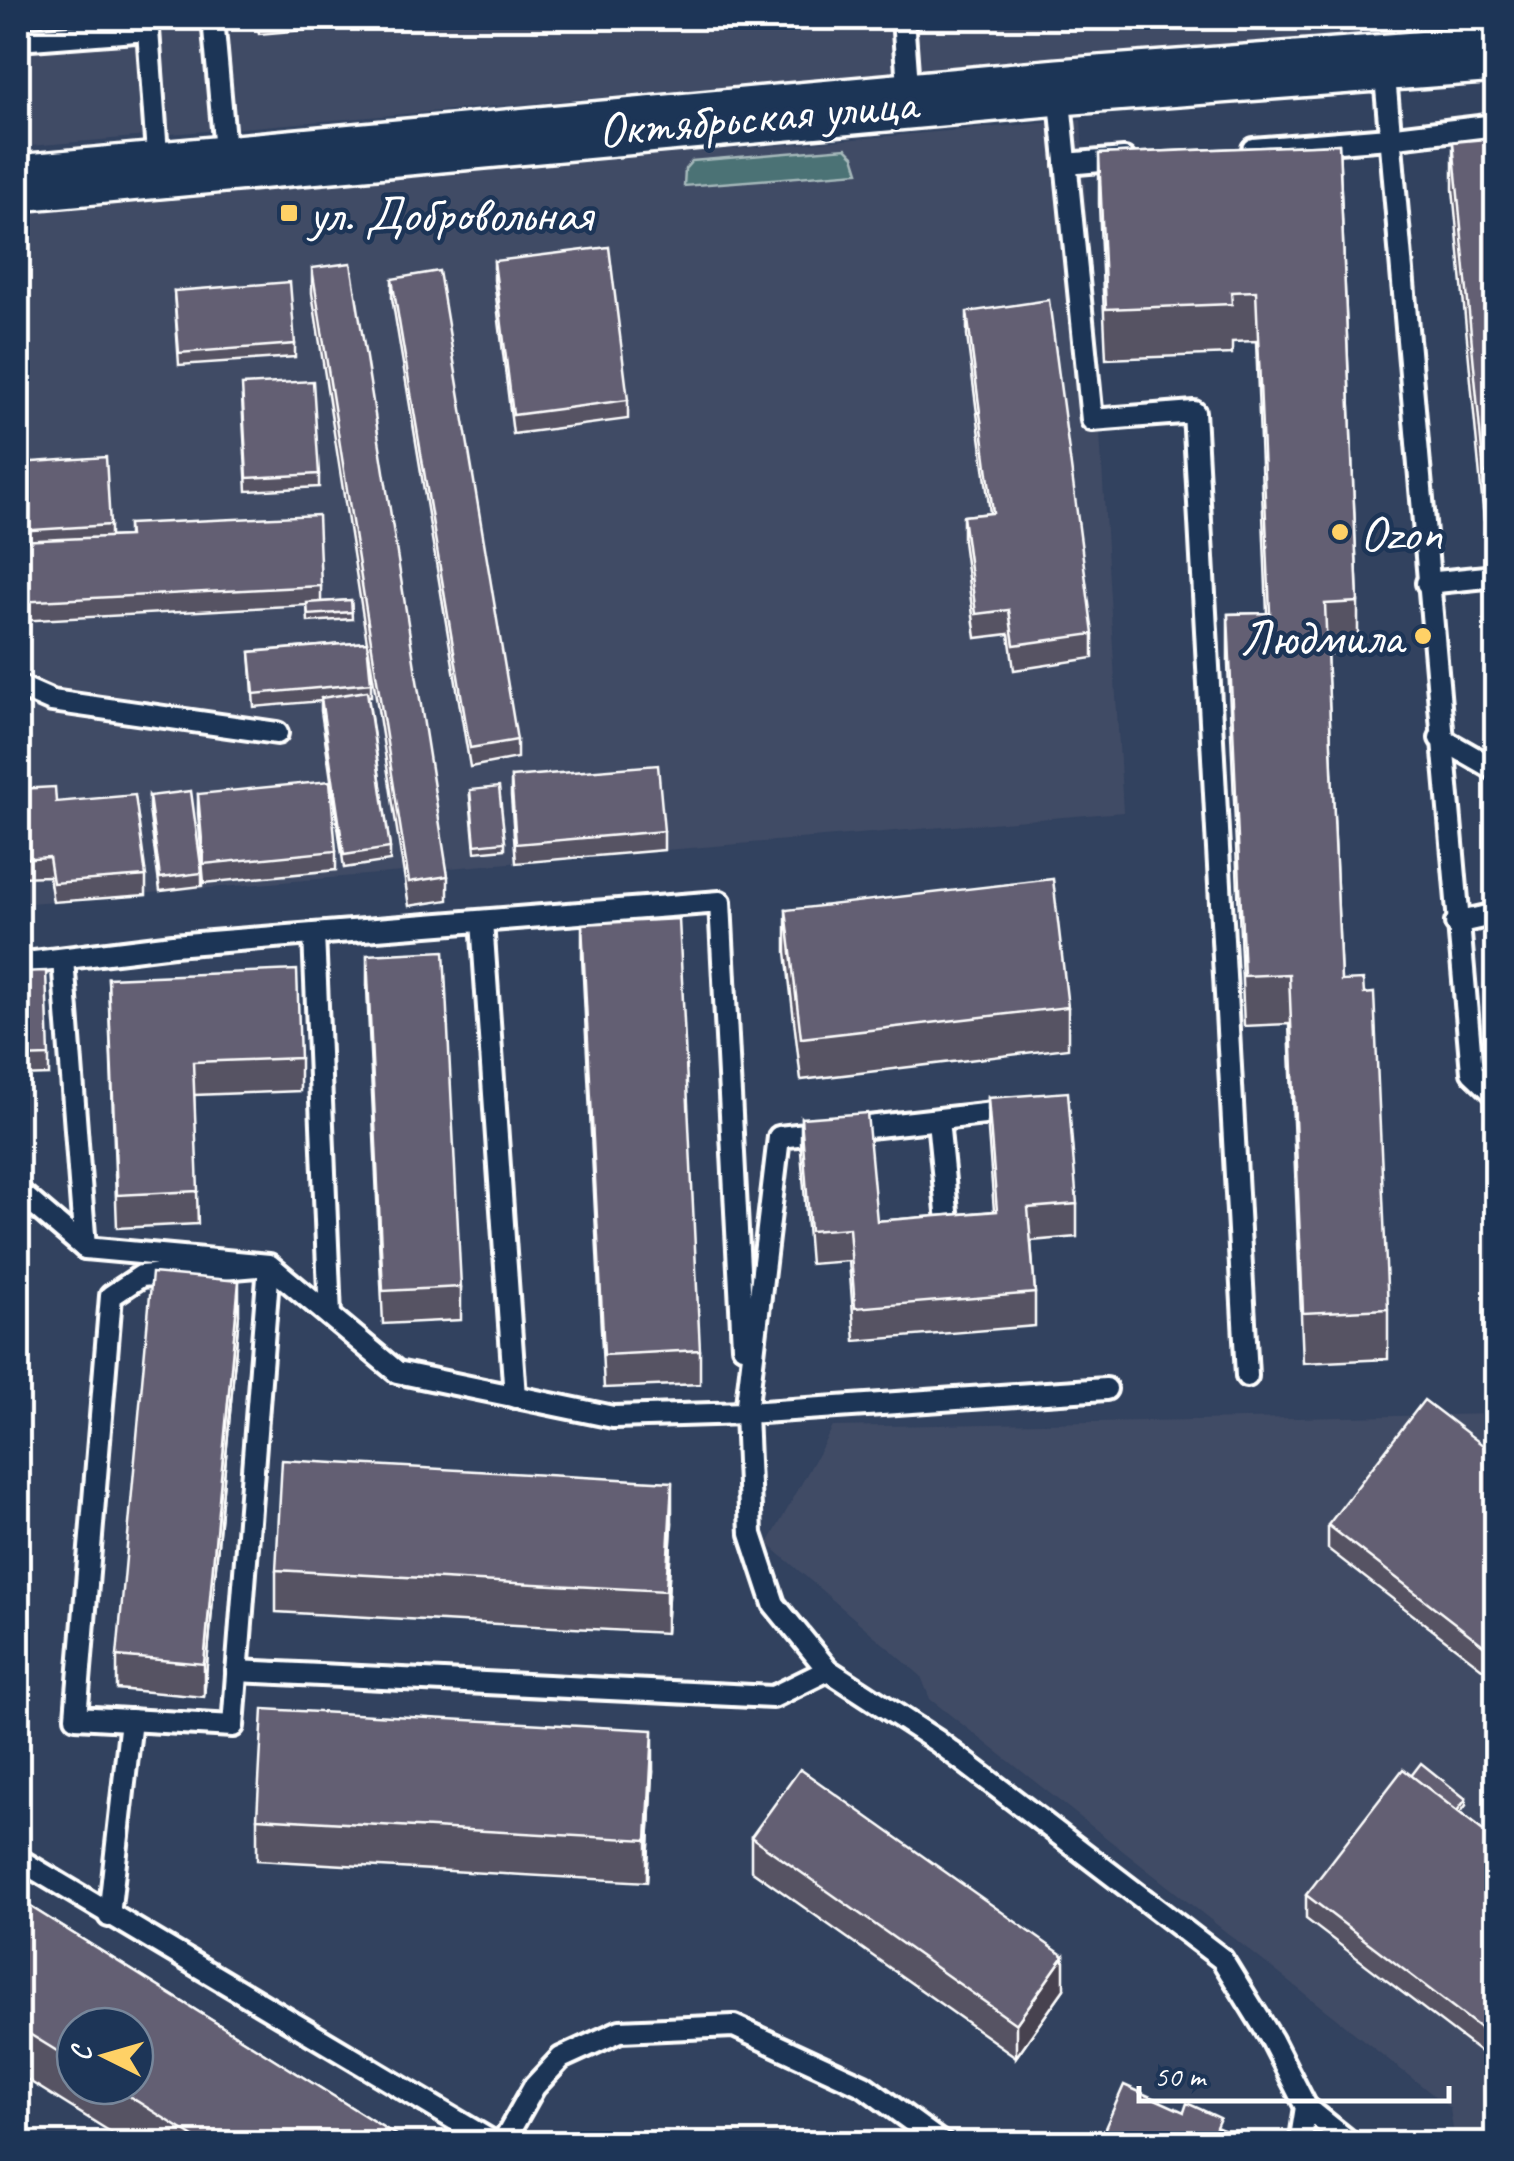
<svg xmlns="http://www.w3.org/2000/svg" width="1514" height="2161" font-family="Caveat,sans-serif">
<style>
.built{fill:#414b65}
.green{fill:#4b7275;stroke:#a5b8ba;stroke-width:2.5}
.lines{fill:none;stroke-linecap:round;stroke-linejoin:round}
.lane-casing{stroke:#fff;stroke-width:28}
.secondary-casing{stroke:#fff;stroke-width:62}
.lane{stroke:#1d3557;stroke-width:20}
.secondary{stroke:#1d3557;stroke-width:55}
.wall{fill:#565263;stroke:#fff;stroke-width:2.5;fill-rule:evenodd}
.shaded-wall{fill:#464250;stroke:#fff;stroke-width:2.5}
.building{fill:#645f73;stroke:#fff;stroke-width:2.5}
.poi-dot{fill:#ffd166;stroke:#1d3557;stroke-width:4}
.labels{text-anchor:middle;stroke-width:9;stroke-linejoin:round;paint-order:stroke}
.street-label{font-size:50px;fill:#fff;stroke:#1d3557}
.poi-label{font-size:50px;fill:#fff;stroke:#1d3557;text-anchor:start}
</style>
<rect width="100%" height="100%" fill="#32425f"/>
<filter id="ink" filterUnits="userSpaceOnUse"><feTurbulence type="fractalNoise" baseFrequency=".01" numOctaves="2"/><feDisplacementMap in="SourceGraphic" scale="20" xChannelSelector="R" yChannelSelector="G"/><feConvolveMatrix kernelMatrix="1 2 1 2 8 2 1 2 1" color-interpolation-filters="sRGB"/></filter>
<g filter="url(#ink)">
<!-- built -->
<g class="built">
<polygon points="18,18 1496,18 1496,21 18,147"/>
<polygon points="1081,120 1123,812 18,904 18,209"/>
<polygon points="1496,1414 1496,2143 1455,2143 1450,2108 930,1699 921,1676 768,1544 833,1427"/>
</g>
<!-- green -->
<polygon class="green" points="846,148 854,156 859,172 684,186 685,169 692,161"/>
<g class="lines">
<!-- lane casing -->
<g class="lane-casing">
<g id="lane">
<polyline points="213,18 226,162"/>
<polyline points="903,18 909,99"/>
<polyline points="18,40 148,30 158,168"/>
<polyline points="1384,65 1472,1072 1496,1095"/>
<polyline points="1059,91 1092,420 1194,412 1247,1376"/>
<polyline points="1253,149 1388,138 1496,125"/>
<polyline points="1066,164 1124,159"/>
<polyline points="1427,583 1496,576"/>
<polyline points="18,686 52,701 277,733"/>
<polyline points="1440,738 1496,770"/>
<polyline points="482,921 515,1397"/>
<polyline points="1456,923 1496,914"/>
<polyline points="314,934 330,1316"/>
<polyline points="63,959 85,1248"/>
<polyline points="18,964 173,945 720,902 743,1346"/>
<polyline points="1011,1111 779,1137 746,1413 751,1534 774,1604 828,1670 937,1741 1222,1959 1272,2040 1306,2107 1300,2144"/>
<polyline points="938,1120 950,1242"/>
<polyline points="18,1191 85,1248 269,1265 233,1726 76,1717 111,1296 141,1276 269,1265 397,1372 613,1417 746,1413 1106,1389"/>
<polyline points="237,1671 773,1697 828,1670"/>
<polyline points="18,1859 496,2144"/>
<polyline points="109,1916 131,1720"/>
<polyline points="1306,2107 1352,2144"/>
<polyline points="502,2144 534,2087 561,2058 620,2031 734,2026 864,2086 943,2144"/>
</g>
</g>
<!-- secondary casing -->
<g class="secondary-casing">
<polyline id="secondary" points="18,183 1059,87 1496,54"/>
</g>
<!-- lane -->
<use href="#lane" class="lane"/>
<!-- secondary -->
<use href="#secondary" class="secondary"/>
</g>
<!-- wall -->
<g class="wall">
<polygon points="18,18 52,18 18,20"/>
<polygon points="257,18 444,18 259,34"/>
<polygon points="1496,138 1496,519 1484,520 1453,189 1453,142"/>
<polygon points="1339,144 1358,602 1358,652 1327,654 1341,981 1388,1309 1388,1359 1303,1363 1289,1024 1244,1026 1228,664 1228,614 1267,613 1256,341 1232,342 1232,354 1106,359 1099,204 1099,154"/>
<polygon points="494,261 628,400 628,419 513,434 494,280"/>
<polygon points="312,268 448,876 448,900 409,906 368,646 371,683 371,696 368,696 390,848 390,861 344,868 321,711 321,701 254,707 250,652 367,642 312,293"/>
<polygon points="392,279 517,740 517,758 470,767 392,298"/>
<polygon points="174,291 295,344 295,357 179,365"/>
<polygon points="967,312 1093,634 1093,658 1014,670 1009,634 976,638 963,541 963,516 990,513 967,336"/>
<polygon points="242,398 319,474 319,487 247,491"/>
<polygon points="18,463 110,525 110,537 128,536 128,524 321,586 321,602 351,600 352,619 308,622 307,605 18,621"/>
<polygon points="1496,620 1496,671 1492,667 1492,625"/>
<polygon points="511,777 664,831 664,850 516,863 511,796"/>
<polygon points="18,789 56,802 146,876 146,895 53,902 49,876 18,877"/>
<polygon points="198,794 336,851 336,870 204,883 198,813"/>
<polygon points="149,796 202,873 202,886 160,891 149,809"/>
<polygon points="470,797 505,842 505,849 475,852"/>
<polygon points="786,910 1068,1007 1068,1048 801,1080 786,952"/>
<polygon points="582,924 700,1350 700,1384 604,1388 582,957"/>
<polygon points="367,955 461,1287 461,1320 383,1324 367,988"/>
<polygon points="18,972 49,1056 49,1075 18,1076"/>
<polygon points="108,978 300,1058 300,1091 194,1095 198,1224 117,1228"/>
<polygon points="988,1098 1077,1204 1077,1237 1031,1241 1035,1293 1035,1326 855,1341 849,1261 810,1264 801,1151 801,1118 877,1221 994,1211 988,1131"/>
<polygon points="239,1314 204,1697 117,1689 117,1656"/>
<polygon points="1496,1455 1496,1679 1328,1549 1328,1525"/>
<polygon points="672,1523 666,1633 276,1612 276,1570"/>
<polygon points="653,1772 647,1882 257,1860 257,1818"/>
<polygon points="1411,1776 1466,1805 1460,1813 1496,1841 1496,2064 1306,1919 1306,1895"/>
<polygon points="751,1837 1064,1989 1016,2057 751,1870"/>
<path d="M18 1899 410 2144H130L18 2074ZM75 2026 135 2086H75Z"/>
</g>
<!-- shaded-wall -->
<g class="shaded-wall">
<polygon points="24,1198 24,1231 18,1401 18,1368"/>
<polygon points="239,1281 239,1314 204,1697 204,1664"/>
<polygon points="672,1482 672,1523 666,1633 666,1591"/>
<polygon points="653,1730 653,1772 647,1882 647,1840"/>
<polygon points="1466,1799 1466,1805 1449,1827 1449,1821"/>
<polygon points="1064,1956 1064,1989 1016,2057 1016,2024"/>
</g>
<!-- building -->
<g class="building">
<polygon points="1496,138 1496,472 1484,473 1453,142"/>
<polygon points="1339,144 1358,602 1325,604 1341,981 1363,980 1364,994 1374,993 1388,1309 1303,1313 1289,974 1244,976 1228,614 1270,613 1256,291 1231,292 1232,304 1106,309 1099,154"/>
<polygon points="609,247 628,400 513,415 494,261"/>
<polygon points="351,263 448,876 409,882 312,268"/>
<polygon points="439,271 517,740 470,748 392,279"/>
<polygon points="290,282 295,344 179,353 174,291"/>
<polygon points="1049,300 1093,634 1014,645 1009,610 976,614 963,516 993,513 967,312"/>
<polygon points="313,381 319,474 247,478 242,385"/>
<polygon points="106,457 110,525 18,531 18,463"/>
<polygon points="318,515 321,586 18,602 18,541 129,536 128,524"/>
<polygon points="351,600 352,612 308,615 307,603"/>
<polygon points="367,642 371,683 254,694 250,652"/>
<polygon points="367,691 390,848 344,855 321,698"/>
<polygon points="658,765 664,831 516,844 511,777"/>
<polygon points="330,781 336,851 204,864 198,794"/>
<polygon points="55,787 56,802 135,795 146,876 53,883 49,857 18,859 18,789"/>
<polygon points="499,787 505,842 475,845 470,790"/>
<polygon points="191,791 202,873 160,878 149,796"/>
<polygon points="1053,879 1068,1007 801,1038 786,910"/>
<polygon points="679,919 700,1350 604,1355 582,924"/>
<polygon points="444,951 461,1287 383,1291 367,955"/>
<polygon points="297,970 300,1058 193,1062 198,1191 117,1195 108,978"/>
<polygon points="46,971 49,1056 18,1057 18,972"/>
<polygon points="1068,1092 1077,1204 1028,1208 1035,1293 855,1308 849,1228 810,1231 801,1118 867,1113 877,1221 997,1211 988,1098"/>
<polygon points="18,1197 24,1198 18,1368"/>
<polygon points="152,1273 239,1281 204,1664 117,1656"/>
<polygon points="1424,1400 1496,1455 1496,1655 1328,1525"/>
<polygon points="282,1460 672,1482 666,1591 276,1570"/>
<polygon points="263,1709 653,1730 647,1840 257,1818"/>
<polygon points="1421,1763 1466,1799 1457,1811 1411,1776"/>
<polygon points="800,1769 1064,1956 1016,2024 751,1837"/>
<polygon points="1403,1769 1496,1841 1496,2040 1306,1895"/>
<polygon points="18,1899 410,2144 205,2144 113,2086 135,2086 135,2026 75,2026 75,2062 18,2027"/>
<polygon points="1124,2085 1184,2112 1187,2103 1220,2118 1216,2127 1240,2137 1237,2144 1098,2144"/>
</g>
</g>
<!-- markers -->
<g class="poi-dot">
<rect x="279" y="203" width="20" height="20" rx="5"/>
<circle cx="1340" cy="532" r="10"/>
<circle cx="1423" cy="636" r="10"/>
</g>
<g class="labels">
<!-- street labels -->
<g class="street-label">
<text transform="translate(757 115) rotate(-5)" y="18">Октябрьская улица</text>
</g>
<!-- poi labels -->
<g class="poi-label">
<text x="309" y="231">ул. Добровольная</text>
<text x="1360" y="550">Ozon</text>
<text x="1403" y="654" text-anchor="end">Людмила</text>
</g>
</g>
<!-- margin -->
<rect width="1514" height="2161" fill="none" stroke="#1d3557" stroke-width="60"/>
<rect x="30" y="30" width="1454" height="2101" fill="none" stroke="#fff" stroke-width="4" filter="url(#ink)"/>
<!-- north arrow -->
<g transform="translate(105 2056) rotate(275)"><circle r="48" fill="#1d3557" stroke="#77869a" stroke-width="2.5"/>
<path d="M0-8L18 38L0 25L-18 38Z" fill="#ffd166"/>
<text y="-15" font-size="28" font-weight="bold" text-anchor="middle" fill="#ffffff">С</text>
</g>
<!-- scale -->
<path d="M1139 2086v15h310v-15" fill="none" stroke="#ffffff" stroke-width="5"/>
<text x="1154" y="2086" font-size="30" fill="#ffffff" stroke="#1d3557" stroke-width="8" paint-order="stroke">50 m</text>
</svg>
